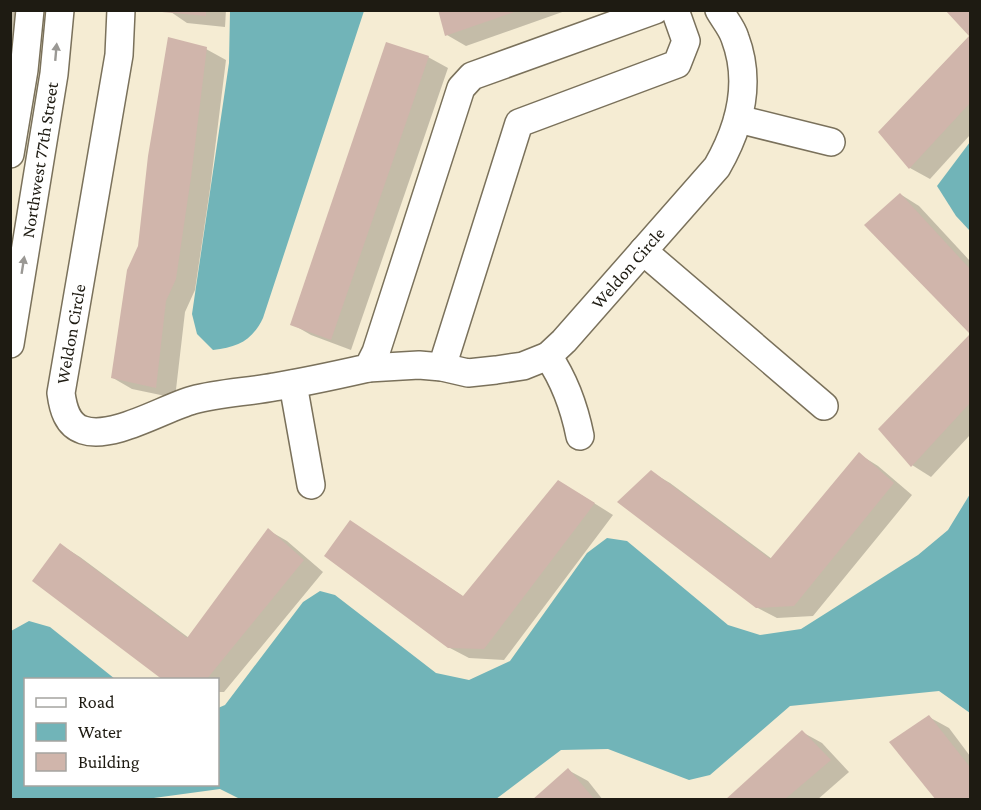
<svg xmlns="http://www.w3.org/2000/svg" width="981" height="810" font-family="'Crimson Pro',serif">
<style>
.water{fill:#71b4b8}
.shadow{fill:#0003}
.building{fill:#d0b5ab}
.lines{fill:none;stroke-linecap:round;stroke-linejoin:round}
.minor-casing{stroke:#7a715b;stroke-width:30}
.minor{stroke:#fff;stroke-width:27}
.oneway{fill:#9a9894}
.labels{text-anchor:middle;stroke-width:4.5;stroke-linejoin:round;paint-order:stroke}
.street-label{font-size:18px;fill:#1e1b12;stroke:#fff}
</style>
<rect width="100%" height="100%" fill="#f5ecd3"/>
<!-- water -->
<g class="water">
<path d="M230 11H364L263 318C252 341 238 347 213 350L197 334 192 314 229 63Z"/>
<polygon points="970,142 970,231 956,216 937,186"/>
<polygon points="970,494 970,713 939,691 790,706 710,775 689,780 608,749 561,750 496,799 242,800 220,789 139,800 11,799 11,631 29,621 50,627 115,679 26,680 26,784 218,784 218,708 225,705 303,602 320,591 335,595 436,673 469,680 510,661 587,553 607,538 627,541 728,625 760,635 801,629 918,555 948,530"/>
</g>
<!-- shadow -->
<g class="shadow">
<polygon points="10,10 23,10 10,97"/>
<polygon points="168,10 226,10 225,27 187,23"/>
<polygon points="439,10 568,10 466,46 447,35"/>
<polygon points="970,36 970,135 930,179 910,168 880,132"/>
<polygon points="206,49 226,60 210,189 195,290 185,312 175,398 132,389 113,378 140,246"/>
<polygon points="428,57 448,68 351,350 311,335 292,324"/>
<polygon points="900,194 919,206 970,261 970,332 867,225"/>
<polygon points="970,336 970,435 931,477 912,465 880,429"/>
<polygon points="859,454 878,466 912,495 813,616 777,618 756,607 651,472 670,483 772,559"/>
<polygon points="578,493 613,515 504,660 469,658 448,647 351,522 464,597"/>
<polygon points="268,530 287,541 323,572 224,692 218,692 218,680 166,680 61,545 80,557 189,638"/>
<polygon points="929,717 949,728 970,756 970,800 938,800"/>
<polygon points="802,732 822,743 849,772 817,800 727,800"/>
<polygon points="568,770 588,781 603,800 534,800"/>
</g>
<!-- building -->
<g class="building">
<polygon points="162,10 206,10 206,16 162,12"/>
<polygon points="438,10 517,10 517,11 445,36"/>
<polygon points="945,10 970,10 970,103 909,169 878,132 969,36"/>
<polygon points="168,37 207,47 191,177 176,279 166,301 156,388 111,378 127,270 138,246 148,156"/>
<polygon points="386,42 429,56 331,340 290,325"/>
<polygon points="900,193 970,269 970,334 864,225"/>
<polygon points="970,334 970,403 911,467 878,429"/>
<polygon points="859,452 894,483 794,606 756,608 617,502 651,470 770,559"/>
<polygon points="558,480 595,503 484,649 448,648 324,556 350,520 463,596"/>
<polygon points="268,528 304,560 206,680 163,680 32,581 60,543 187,638"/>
<polygon points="929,715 970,767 970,800 936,800 889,742"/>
<polygon points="802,730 831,760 784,800 725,800"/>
<polygon points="568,768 595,800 532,800"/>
</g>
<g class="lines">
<!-- minor casing -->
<g class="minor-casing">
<g id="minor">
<path d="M121 10 119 55 61 393C63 408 67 425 83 430 113 440 164 408 193 400 219 393 247 392 274 387 306 382 337 375 368 368L376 352 461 88 472 76 655 10"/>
<polyline points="738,119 831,142"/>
<polyline points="10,154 24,70 30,10"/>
<polyline points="643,251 824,406"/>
<polyline points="10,344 54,74 60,10"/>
<path d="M548 356C565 381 574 406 580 436"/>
<polyline points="442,367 519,123 677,64 686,41 675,10"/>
<path d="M368 368 419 365 442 367 468 373 496 370 523 366 548 356 564 341 717 167C740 127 752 83 735 38 732 28 724 19 719 10"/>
<polyline points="293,384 311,485"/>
</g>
</g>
<!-- minor -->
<use href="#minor" class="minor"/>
</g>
<!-- one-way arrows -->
<defs><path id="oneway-solid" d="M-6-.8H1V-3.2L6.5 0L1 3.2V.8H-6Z" transform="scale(1.5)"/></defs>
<g class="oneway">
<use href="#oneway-solid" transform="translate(56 52) rotate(-85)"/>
<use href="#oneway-solid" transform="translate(23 265) rotate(-81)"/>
</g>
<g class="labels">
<!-- street labels -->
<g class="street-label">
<text transform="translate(40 160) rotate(-81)" y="6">Northwest 77th Street</text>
<text transform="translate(628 268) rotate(-49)" y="6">Weldon Circle</text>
<text transform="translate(71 334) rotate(-80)" y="6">Weldon Circle</text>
</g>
</g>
<!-- border -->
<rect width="981" height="810" fill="none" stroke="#1e1b12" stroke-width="24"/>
<!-- legend -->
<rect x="24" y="678" width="195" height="108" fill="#ffffff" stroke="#a5a4a0" stroke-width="1.5"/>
<rect x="36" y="698" width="30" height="9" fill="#ffffff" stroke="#a5a4a0" stroke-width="1.5"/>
<text x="78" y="708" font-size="18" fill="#1e1b12">Road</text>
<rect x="36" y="723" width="30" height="18" fill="#71b4b8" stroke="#a5a4a0" stroke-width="1.5"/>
<text x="78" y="738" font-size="18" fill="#1e1b12">Water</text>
<rect x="36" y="753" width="30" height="18" fill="#d0b5ab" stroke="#a5a4a0" stroke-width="1.5"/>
<text x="78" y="768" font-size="18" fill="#1e1b12">Building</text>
</svg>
